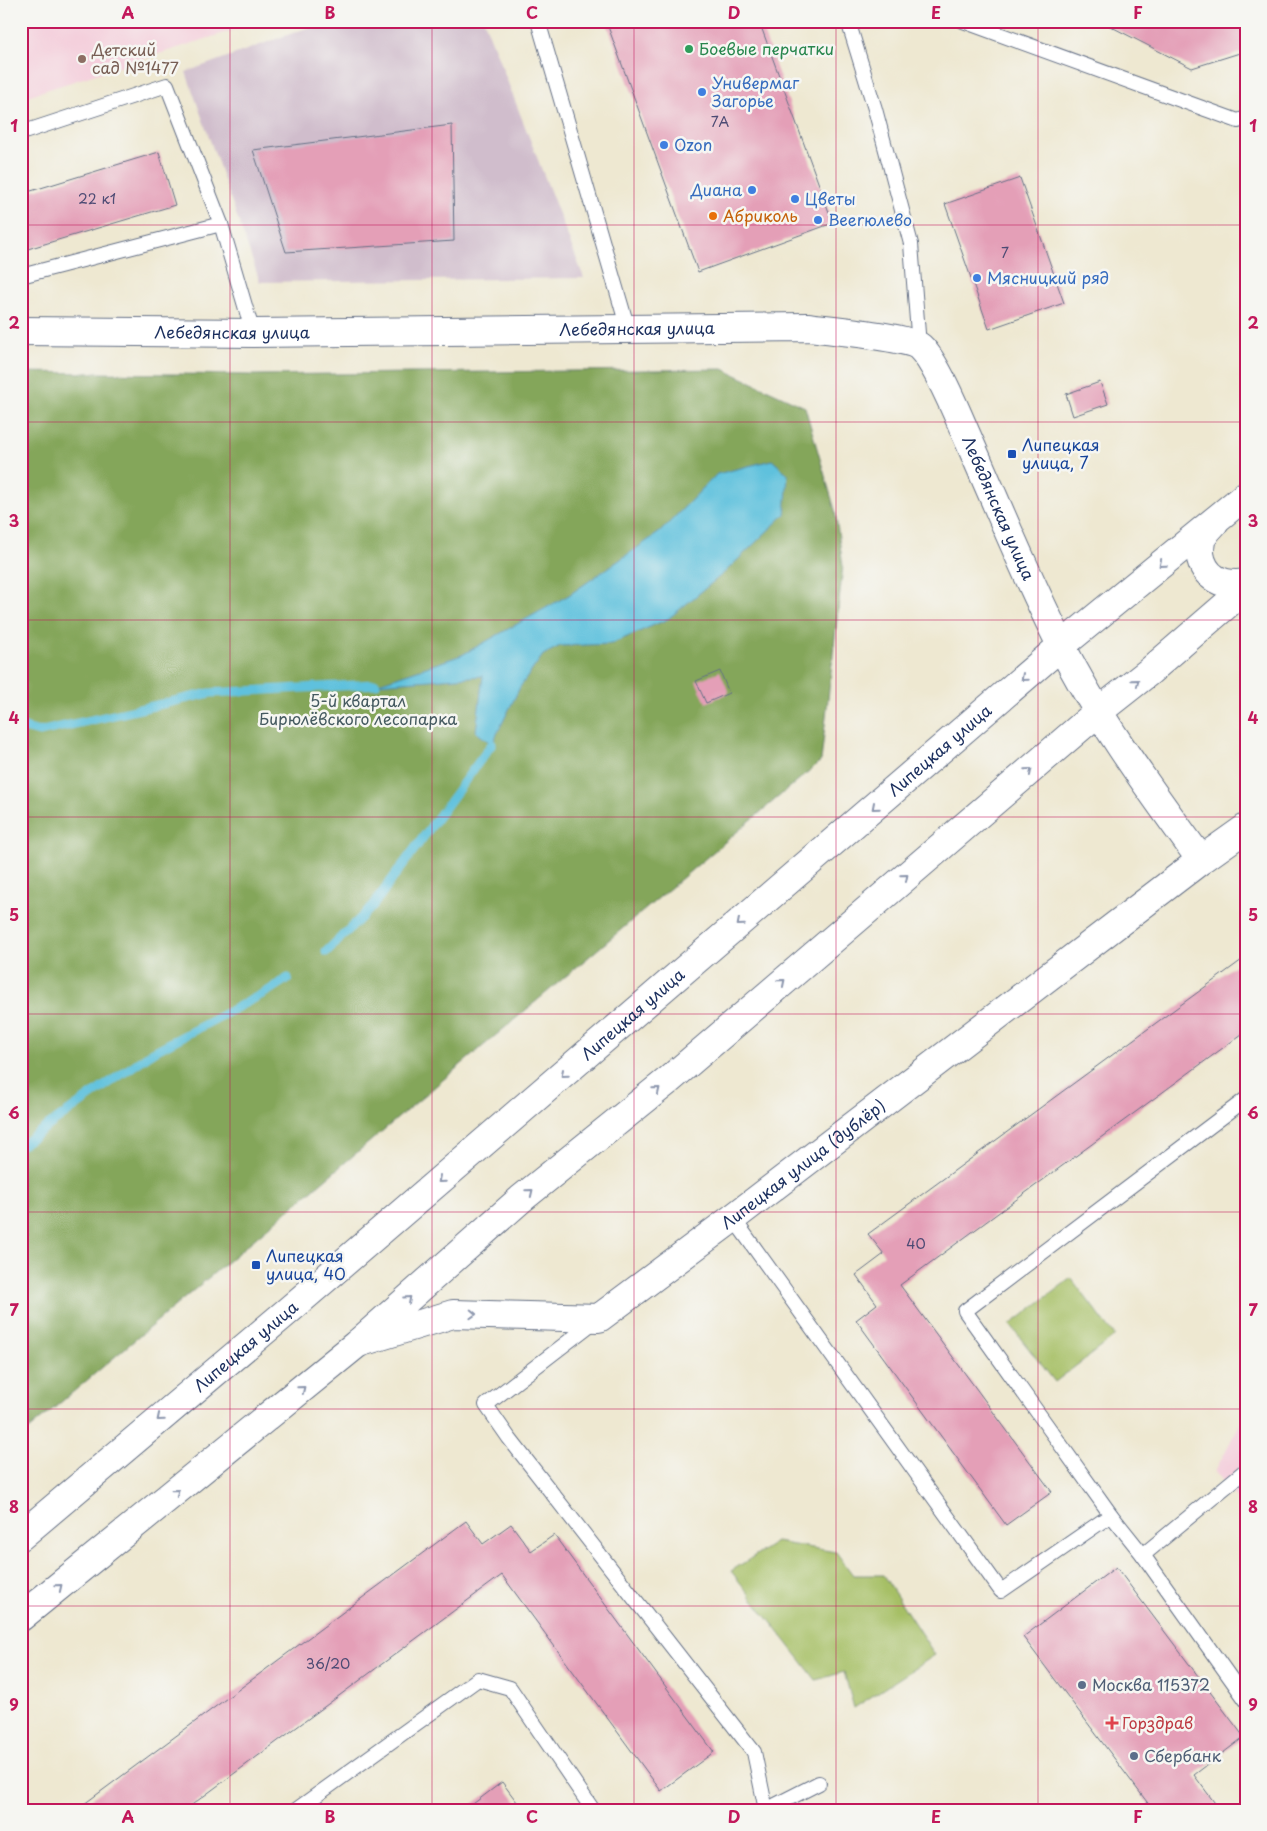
<svg xmlns="http://www.w3.org/2000/svg" width="1267" height="1831" font-family="'Playpen Sans',sans-serif">
<style>
.built{fill:#f4cfdc}
.industrial{fill:#d0bdcc}
.green{fill:#a6bf65;stroke:#607762}
.forest{fill:#84a65a;stroke:#506a5c}
.water{fill:#5ec1dd;stroke:#3c789e}
.lines{fill:none;stroke-linecap:round;stroke-linejoin:round}
.stream{stroke:#5ec1dd;stroke-width:9}
.building{fill:#e49fb7}
.service-casing{stroke:#657086;stroke-width:16}
.minor-casing{stroke:#657086;stroke-width:30}
.tertiary-casing{stroke:#657086;stroke-width:30}
.primary-casing{stroke:#657086;stroke-width:30}
.service{stroke:#fff;stroke-width:14}
.minor{stroke:#fff;stroke-width:28}
.tertiary{stroke:#fff;stroke-width:28}
.primary{stroke:#fff;stroke-width:28}
.oneway{stroke:#8d97ae}
.grid{fill:none;stroke:#c2185b;stroke-width:1;stroke-opacity:0.55}
.leisure-dot{fill:#2e9e5b;stroke:#f6f6f2;stroke-width:2}
.education-dot{fill:#8d6e63;stroke:#f6f6f2;stroke-width:2}
.shop-dot{fill:#3f7fe0;stroke:#f6f6f2;stroke-width:2}
.food-dot{fill:#e8710a;stroke:#f6f6f2;stroke-width:2}
.transit-dot{fill:#1a4fb4;stroke:#f6f6f2;stroke-width:2}
.service-dot{fill:#5c6f8a;stroke:#f6f6f2;stroke-width:2}
.health-dot{fill:#e0444e;stroke:#f6f6f2;stroke-width:2}
.labels{text-anchor:middle;stroke-width:5;stroke-linejoin:round;paint-order:stroke}
.number-label{font-size:14px;fill:#4d4b74}
.leisure-label{font-size:16px;fill:#27864d;stroke:#f6f6f2;text-anchor:start}
.education-label{font-size:16px;fill:#785e54;stroke:#f6f6f2;text-anchor:start}
.shop-label{font-size:16px;fill:#366cbe;stroke:#f6f6f2;text-anchor:start}
.food-label{font-size:16px;fill:#c56008;stroke:#f6f6f2;text-anchor:start}
.street-label{font-size:16px;fill:#1b2f5e;stroke:#f6f6f2}
.transit-label{font-size:16px;fill:#164399;stroke:#f6f6f2;text-anchor:start}
.park-label{font-size:16px;fill:#455a60;stroke:#f6f6f2}
.service-label{font-size:16px;fill:#4e5e75;stroke:#f6f6f2;text-anchor:start}
.health-label{font-size:16px;fill:#be3a42;stroke:#f6f6f2;text-anchor:start}
.neatline{fill:none;stroke:#c2185b;stroke-width:2}
.grid-label{font-size:16px;text-anchor:middle;font-weight:bold;fill:#c2185b}
</style>
<rect width="100%" height="100%" fill="#f6f6f2"/>
<filter id="ink" filterUnits="userSpaceOnUse"><feTurbulence type="fractalNoise" baseFrequency=".02" numOctaves="2"/><feDisplacementMap in="SourceGraphic" scale="10" xChannelSelector="R" yChannelSelector="G"/><feConvolveMatrix kernelMatrix="1 2 1 2 8 2 1 2 1" color-interpolation-filters="sRGB"/></filter>
<filter id="wash" filterUnits="userSpaceOnUse"><feTurbulence type="fractalNoise" baseFrequency=".0096" numOctaves="4" result="noise"/><feDisplacementMap in="SourceGraphic" scale="20" xChannelSelector="R" yChannelSelector="G"/><feGaussianBlur stdDeviation="1.12" result="paint"/><feColorMatrix in="noise" values="0 0 0 0 0 0 0 0 0 0 0 0 0 0 0 0 0 1.4 0 .05"/><feComposite in="paint" operator="in"/></filter>
<g filter="url(#wash)">
<rect width="100%" height="100%" fill="#eee8d1"/>
<!-- built -->
<g class="built">
<polygon points="21,21 262,21 21,98"/>
<polygon points="1246,1412 1246,1511 1215,1471"/>
</g>
<!-- industrial -->
<polygon class="industrial" points="326,21 484,21 584,278 260,282 186,72"/>
<!-- green -->
<g class="green">
<polygon points="1071,1278 1115,1336 1055,1382 1010,1325"/>
<polygon points="776,1542 836,1552 853,1575 883,1575 935,1655 854,1708 844,1672 816,1680 731,1571"/>
</g>
<!-- forest -->
<polygon class="forest" points="723,369 805,407 835,510 843,566 821,761 21,1436 21,372 253,375"/>
<!-- water -->
<polygon class="water" points="772,460 788,474 785,514 725,572 668,619 611,644 560,646 543,655 520,687 492,744 476,732 483,676 376,684 462,655 569,595 660,532 717,474"/>
<g class="lines">
<!-- stream -->
<g class="stream">
<polyline points="21,727 39,732 210,693 376,684"/>
<polyline points="326,952 371,908 492,744"/>
<polyline points="21,1145 153,1052 268,991 288,978"/>
</g>
</g>
<g id="blocks">
<!-- building -->
<g class="building">
<polygon points="606,21 759,21 833,223 698,272"/>
<polygon points="1100,21 1246,21 1246,51 1192,68"/>
<polygon points="452,125 454,241 286,252 253,150"/>
<polygon points="159,152 175,205 21,251 21,194"/>
<polygon points="1020,178 1064,303 989,329 945,204"/>
<polygon points="1100,382 1108,404 1073,416 1066,394"/>
<polygon points="720,671 729,693 706,703 696,681"/>
<polygon points="1246,957 1246,1031 900,1285 1052,1492 1006,1525 856,1320 877,1304 856,1275 884,1254 868,1234"/>
<polygon points="466,1521 483,1544 511,1524 531,1551 554,1535 714,1752 661,1791 502,1575 185,1810 76,1810"/>
<polygon points="1116,1567 1244,1737 1194,1775 1220,1810 1153,1810 1023,1637"/>
<polygon points="502,1782 523,1810 465,1810"/>
</g>
</g>
</g>
<g filter="url(#ink)">
<use href="#blocks" fill-opacity="0" stroke="#657086" stroke-width="1"/>
<g class="lines">
<!-- service casing -->
<g class="service-casing">
<g id="service">
<polyline points="538,21 628,329"/>
<polyline points="848,21 875,109 911,244 919,346"/>
<polyline points="963,21 1238,121 1246,118"/>
<polyline points="21,133 167,85 221,224 253,333"/>
<polyline points="21,276 221,224"/>
<polyline points="733,1218 1001,1591 1111,1515 965,1311 1246,1099"/>
<polyline points="595,1321 486,1405 509,1438 754,1752 766,1810"/>
<polyline points="1111,1515 1143,1555 1246,1700"/>
<polyline points="1143,1555 1246,1470"/>
<polyline points="296,1810 478,1679 510,1688 593,1810"/>
<polyline points="766,1810 819,1783"/>
</g>
</g>
<!-- minor casing -->
<g class="minor-casing">
<g id="minor">
<path id="s1" d="M21 331 253 333 809 327C829 330 908 337 920 347 936 362 957 413 966 434 997 504 1026 576 1061 645 1099 721 1151 791 1201 860"/>
<path id="s2" d="M358 1343 453 1314 599 1318 733 1218 1201 860 1246 828"/>
</g>
</g>
<!-- tertiary casing -->
<g class="tertiary-casing">
<path id="tertiary" d="M1214 523C1210 527 1205 533 1202 538 1200 543 1200 548 1200 554 1204 578 1223 587 1246 583"/>
</g>
<!-- primary casing -->
<g class="primary-casing">
<g id="primary">
<path id="s3" d="M21 1536 289 1310 1061 646 1246 495"/>
<polyline points="21,1617 358,1343 521,1199 670,1079 1098,712 1150,671 1246,588"/>
</g>
</g>
<!-- service -->
<use href="#service" class="service"/>
<!-- minor -->
<use href="#minor" class="minor"/>
<!-- tertiary -->
<use href="#tertiary" class="tertiary"/>
<!-- primary -->
<use href="#primary" class="primary"/>
</g>
<!-- one-way arrows -->
<defs><path id="oneway-chevron" d="M-2-3.5L2.5 0L-2 3.5" fill="none" stroke-width="1.6" stroke-linecap="round" stroke-linejoin="round" transform="scale(1.25)"/></defs>
<g class="oneway">
<use href="#oneway-chevron" transform="translate(1162 564) rotate(141)"/>
<use href="#oneway-chevron" transform="translate(1024 678) rotate(139)"/>
<use href="#oneway-chevron" transform="translate(1136 682) rotate(-39)"/>
<use href="#oneway-chevron" transform="translate(1029 771) rotate(-40)"/>
<use href="#oneway-chevron" transform="translate(875 807) rotate(139)"/>
<use href="#oneway-chevron" transform="translate(905 877) rotate(-40)"/>
<use href="#oneway-chevron" transform="translate(740 923) rotate(139)"/>
<use href="#oneway-chevron" transform="translate(782 982) rotate(-40)"/>
<use href="#oneway-chevron" transform="translate(564 1074) rotate(139)"/>
<use href="#oneway-chevron" transform="translate(657 1090) rotate(-39)"/>
<use href="#oneway-chevron" transform="translate(441 1180) rotate(139)"/>
<use href="#oneway-chevron" transform="translate(530 1192) rotate(-39)"/>
<use href="#oneway-chevron" transform="translate(408 1299) rotate(-42)"/>
<use href="#oneway-chevron" transform="translate(473 1314) rotate(2)"/>
<use href="#oneway-chevron" transform="translate(302 1389) rotate(-39)"/>
<use href="#oneway-chevron" transform="translate(160 1418) rotate(140)"/>
<use href="#oneway-chevron" transform="translate(176 1492) rotate(-39)"/>
<use href="#oneway-chevron" transform="translate(59 1587) rotate(-39)"/>
</g>
</g>
<!-- grid -->
<path class="grid" d="M230 21V1810M432 21V1810M634 21V1810M836 21V1810M1038 21V1810M21 225H1246M21 422H1246M21 620H1246M21 817H1246M21 1014H1246M21 1212H1246M21 1409H1246M21 1606H1246"/>
<!-- markers -->
<circle class="leisure-dot" cx="689" cy="49" r="5"/>
<circle class="education-dot" cx="82" cy="59" r="5"/>
<g class="shop-dot">
<circle cx="702" cy="92" r="5"/>
<circle cx="664" cy="145" r="5"/>
<circle cx="752" cy="190" r="5"/>
<circle cx="795" cy="199" r="5"/>
<circle cx="818" cy="220" r="5"/>
<circle cx="977" cy="278" r="5"/>
</g>
<circle class="food-dot" cx="713" cy="216" r="5"/>
<g class="transit-dot">
<rect x="1007" y="449" width="10" height="10" rx="2.5"/>
<rect x="251" y="1260" width="10" height="10" rx="2.5"/>
</g>
<g class="service-dot">
<circle cx="1082" cy="1685" r="5"/>
<circle cx="1134" cy="1756" r="5"/>
</g>
<path class="health-dot" d="M1109.5 1715.5h5v5h5v5h-5v5h-5v-5h-5v-5h5z"/>
<g class="labels">
<!-- number labels -->
<g class="number-label">
<text x="720" y="127">7А</text>
<text x="97" y="204">22 к1</text>
<text x="1005" y="258">7</text>
<text x="916" y="1249">40</text>
<text x="328" y="1669">36/20</text>
</g>
<!-- leisure labels -->
<g class="leisure-label">
<text x="699" y="55">Боевые перчатки</text>
</g>
<!-- education labels -->
<g class="education-label">
<text x="92" y="56">Детский<tspan x="92" dy="18">сад №1477</tspan></text>
</g>
<!-- shop labels -->
<g class="shop-label">
<text x="712" y="89">Универмаг<tspan x="712" dy="18">Загорье</tspan></text>
<text x="674" y="151">Ozon</text>
<text x="742" y="196" text-anchor="end">Диана</text>
<text x="805" y="205">Цветы</text>
<text x="828" y="226">Beerюлево</text>
<text x="987" y="284">Мясницкий ряд</text>
</g>
<!-- food labels -->
<g class="food-label">
<text x="723" y="222">Абриколь</text>
</g>
<!-- street labels -->
<g class="street-label">
<text dy="6" stroke="none"><textPath href="#s1" startOffset="616">Лебедянская улица</textPath></text>
<text dy="6" stroke="none"><textPath href="#s1" startOffset="211">Лебедянская улица</textPath></text>
<text dy="6" stroke="none"><textPath href="#s1" startOffset="1081">Лебедянская улица</textPath></text>
<text dy="6" stroke="none"><textPath href="#s3" startOffset="1209">Липецкая улица</textPath></text>
<text dy="6" stroke="none"><textPath href="#s3" startOffset="804">Липецкая улица</textPath></text>
<text dy="6" stroke="none"><textPath href="#s2" startOffset="501">Липецкая улица (дублёр)</textPath></text>
<text dy="6" stroke="none"><textPath href="#s3" startOffset="294">Липецкая улица</textPath></text>
</g>
<!-- transit labels -->
<g class="transit-label">
<text x="1022" y="451">Липецкая<tspan x="1022" dy="18">улица, 7</tspan></text>
<text x="266" y="1262">Липецкая<tspan x="266" dy="18">улица, 40</tspan></text>
</g>
<!-- park labels -->
<g class="park-label">
<text x="358" y="707">5-й квартал<tspan x="358" dy="18">Бирюлёвского лесопарка</tspan></text>
</g>
<!-- service labels -->
<g class="service-label">
<text x="1092" y="1691">Москва 115372</text>
<text x="1144" y="1762">Сбербанк</text>
</g>
<!-- health labels -->
<g class="health-label">
<text x="1122" y="1729">Горздрав</text>
</g>
</g>
<!-- margin -->
<rect width="1267" height="1831" fill="none" stroke="#f6f6f2" stroke-width="55"/>
<rect x="28" y="28" width="1212" height="1776" class="neatline"/>
<g class="grid-label">
<text x="128" y="19">A</text>
<text x="330" y="19">B</text>
<text x="532" y="19">C</text>
<text x="734" y="19">D</text>
<text x="936" y="19">E</text>
<text x="1138" y="19">F</text>
<text x="14" y="132">1</text>
<text x="1253" y="132">1</text>
<text x="14" y="329">2</text>
<text x="1253" y="329">2</text>
<text x="14" y="527">3</text>
<text x="1253" y="527">3</text>
<text x="14" y="724">4</text>
<text x="1253" y="724">4</text>
<text x="14" y="921">5</text>
<text x="1253" y="921">5</text>
<text x="14" y="1119">6</text>
<text x="1253" y="1119">6</text>
<text x="14" y="1316">7</text>
<text x="1253" y="1316">7</text>
<text x="14" y="1513">8</text>
<text x="1253" y="1513">8</text>
<text x="14" y="1711">9</text>
<text x="1253" y="1711">9</text>
<text x="128" y="1823">A</text>
<text x="330" y="1823">B</text>
<text x="532" y="1823">C</text>
<text x="734" y="1823">D</text>
<text x="936" y="1823">E</text>
<text x="1138" y="1823">F</text>
</g>
</svg>
